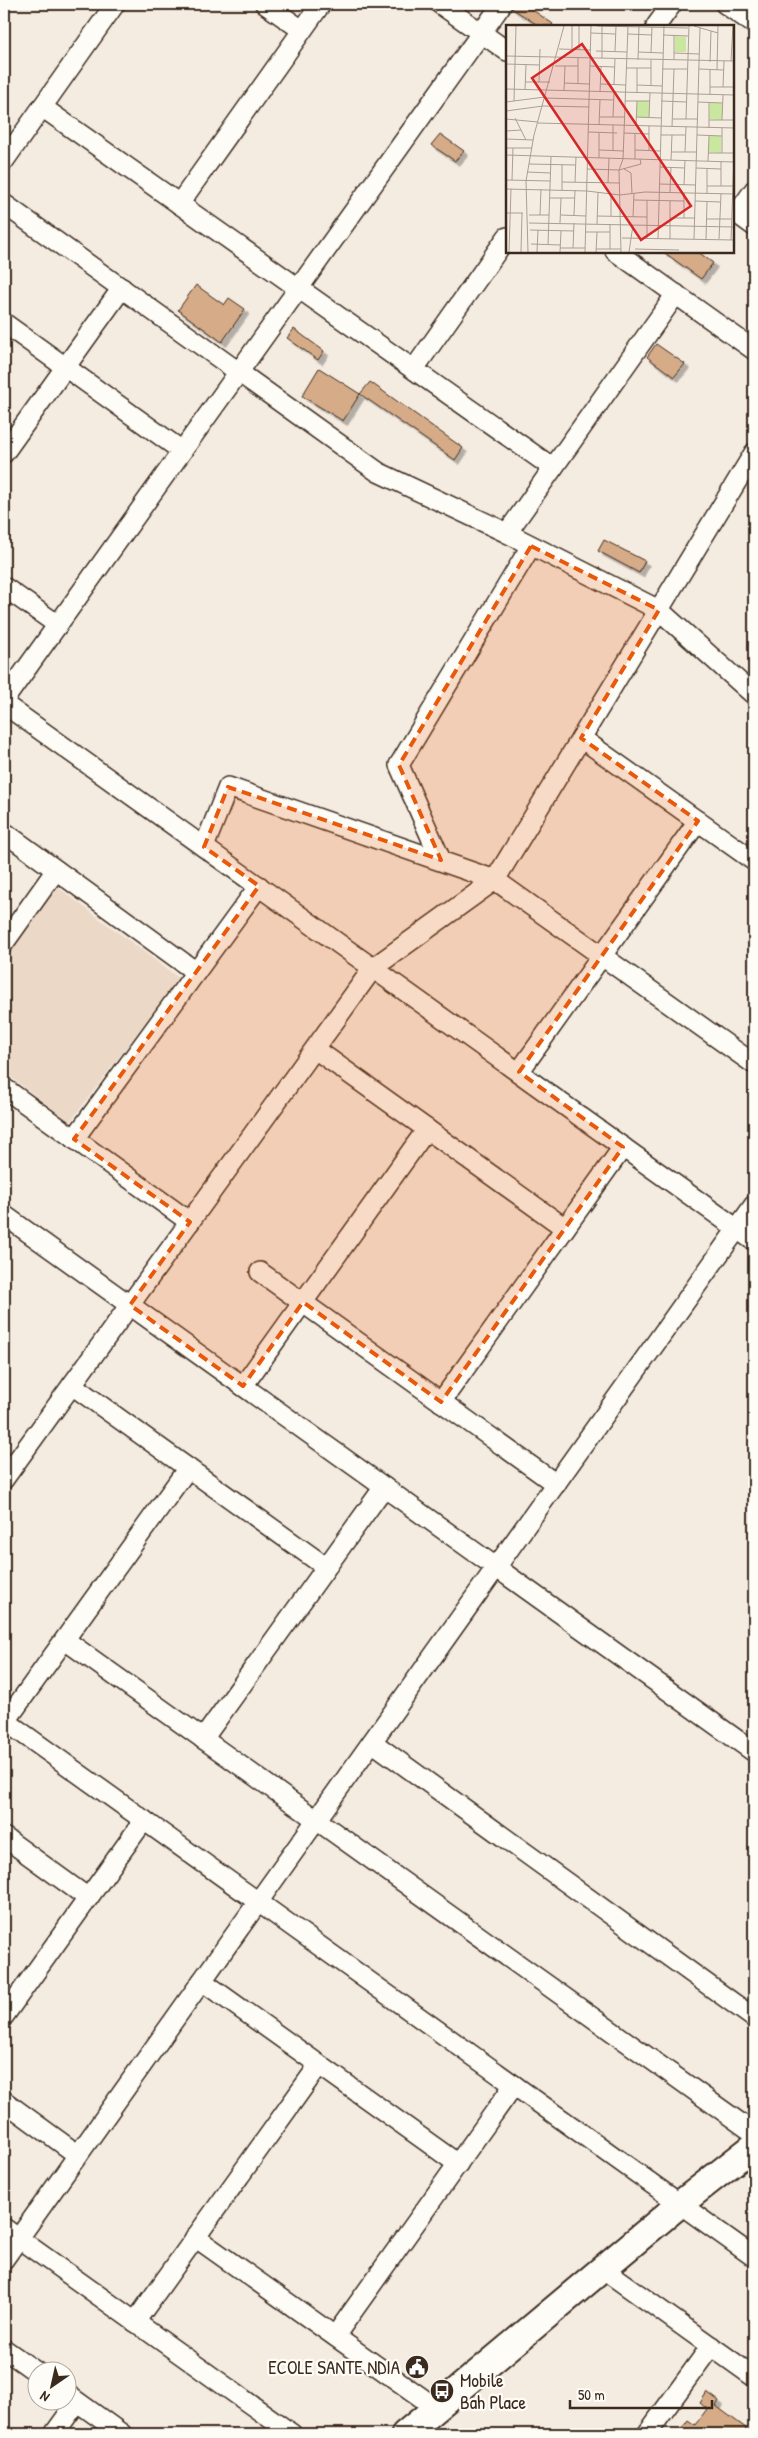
<svg xmlns="http://www.w3.org/2000/svg" width="758" height="2438" font-family="'Patrick Hand',sans-serif">
	<style>
		.built { fill: #ecd8c6 }
		.building { fill: #d6ab87; stroke: #3b2a1e; filter: url(#shadow) }
		.lines { fill: none; stroke-linecap: round; stroke-linejoin: round }
		.street-casing { stroke: #3b2a1e; stroke-width: 22 }
		.secondary-casing { stroke: #3b2a1e; stroke-width: 30 }
		.street { stroke: #fdfcf7; stroke-width: 19 }
		.secondary { stroke: #fdfcf7; stroke-width: 26 }
		.marked { fill: #e8590c; fill-opacity: 0.2; stroke: #e8590c; stroke-width: 4; stroke-dasharray: 10 6; stroke-linejoin: round }
		.labels { text-anchor: middle; stroke-width: 4.5; stroke-linejoin: round; paint-order: stroke }
		.poi-label { font-size: 19px; fill: #3b2a1e; stroke: #fdfcf7; text-anchor: end }
		.inset-road { fill: none; stroke: #ab9e93; stroke-width: 1 }
		.view { fill: #d62828; fill-opacity: 0.15; stroke: #d62828; stroke-width: 2.5 }
		.inset-edge { fill: none; stroke: #3b2a1e; stroke-width: 2.5 }
	</style>
	<defs>
		<filter id="shadow"><feDropShadow dx="4.5" dy="4.5" stdDeviation="0" flood-color="#0004"/></filter>
	</defs>
	<rect width="100%" height="100%" fill="#f5ece1"/>
	<filter id="ink" filterUnits="userSpaceOnUse"><feTurbulence type="fractalNoise" baseFrequency=".02" numOctaves="2"/><feDisplacementMap in="SourceGraphic" scale="10" xChannelSelector="R" yChannelSelector="G"/><feConvolveMatrix kernelMatrix="1 2 1 2 8 2 1 2 1" color-interpolation-filters="sRGB"/></filter>
	<g filter="url(#ink)">
		<path class="built" d="M 55,885 L 179,978 L 70,1122 L 4,1072 L 4,953 Z"/>
		<g class="building">
			<path d="M 513,4 L 524,4 L 553,24 L 551,26 L 539,26 L 510,7 Z"/>
			<path d="M 440,134 L 464,151 L 455,161 L 431,145 Z"/>
			<path d="M 662,251 L 697,251 L 713,263 L 701,279 Z"/>
			<path d="M 196,285 L 224,305 L 229,298 L 245,309 L 222,342 L 178,310 Z"/>
			<path d="M 294,329 L 324,351 L 318,360 L 287,338 Z"/>
			<path d="M 656,344 L 685,364 L 674,377 L 647,357 Z"/>
			<path d="M 319,368 L 360,394 L 343,421 L 302,396 Z"/>
			<path d="M 370,382 L 463,448 L 455,460 L 360,394 Z"/>
			<path d="M 604,540 L 645,561 L 639,573 L 598,551 Z"/>
			<path d="M 707,2392 L 719,2401 L 716,2406 L 754,2434 L 699,2434 L 696,2432 L 688,2434 L 681,2430 L 688,2420 L 695,2425 L 707,2409 L 700,2403 Z"/>
		</g>
		<g class="lines">
			<g class="street-casing">
				<g id="street">
					<path d="M 265,4 L 302,30"/>
					<path d="M 440,4 L 507,51"/>
					<path d="M 725,4 L 754,24"/>
					<path d="M 656,26 L 672,4"/>
					<path d="M 42,107 L 553,468"/>
					<path d="M 4,161 L 115,4"/>
					<path d="M 4,204 L 378,472 L 507,533 L 659,610 L 754,695"/>
					<path d="M 179,204 L 321,4"/>
					<path d="M 732,210 L 754,226"/>
					<path d="M 737,214 L 754,190"/>
					<path d="M 615,251 L 754,350"/>
					<path d="M 4,323 L 182,451"/>
					<path d="M 414,369 L 507,237"/>
					<path d="M 4,453 L 122,288"/>
					<path d="M 507,533 L 676,294"/>
					<path d="M 4,587 L 58,625"/>
					<path d="M 4,700 L 502,4"/>
					<path d="M 4,704 L 754,1241"/>
					<path d="M 581,738 L 754,861"/>
					<path d="M 4,832 L 196,972"/>
					<path d="M 204,847 L 228,787 L 495,880 L 754,1064"/>
					<path d="M 441,860 L 399,765 L 531,546"/>
					<path d="M 4,943 L 56,870"/>
					<path d="M 315,1049 L 565,1228"/>
					<path d="M 519,1072 L 698,821"/>
					<path d="M 4,1088 L 190,1222"/>
					<path d="M 74,1139 L 259,886"/>
					<path d="M 4,1215 L 754,1752"/>
					<path d="M 260,1272 L 556,1484"/>
					<path d="M 72,1385 L 326,1567"/>
					<path d="M 243,1386 L 427,1129"/>
					<path d="M 441,1402 L 623,1147"/>
					<path d="M 4,1479 L 373,968 L 495,880 L 754,453"/>
					<path d="M 65,1640 L 754,2133"/>
					<path d="M 4,1720 L 754,2257"/>
					<path d="M 6,1721 L 188,1468"/>
					<path d="M 203,1739 L 384,1487"/>
					<path d="M 372,1742 L 754,2018"/>
					<path d="M 4,1837 L 88,1898"/>
					<path d="M 202,1981 L 458,2164"/>
					<path d="M 4,2016 L 144,1820"/>
					<path d="M 4,2101 L 78,2155"/>
					<path d="M 4,2228 L 292,2434"/>
					<path d="M 195,2237 L 436,2408"/>
					<path d="M 4,2259 L 754,1205"/>
					<path d="M 603,2269 L 754,2377"/>
					<path d="M 135,2322 L 319,2065"/>
					<path d="M 335,2336 L 514,2085"/>
					<path d="M 4,2349 L 38,2373"/>
					<path d="M 68,2395 L 122,2434"/>
					<path d="M 54,2434 L 77,2402"/>
					<path d="M 647,2434 L 711,2346"/>
				</g>
			</g>
			<g class="secondary-casing">
				<path id="secondary" d="M 405,2434 L 680,2204 L 754,2146"/>
			</g>
			<use href="#street" class="street"/>
			<use href="#secondary" class="secondary"/>
		</g>
	</g>
	<path class="marked" d="M 531,546 L 659,610 L 581,738 L 698,821 L 519,1072 L 623,1147 L 441,1402 L 303,1302 L 243,1386 L 130,1305 L 190,1222 L 74,1139 L 259,886 L 204,847 L 228,787 L 441,860 L 399,765 Z"/>
	<defs>
		<g id="civic-disc" transform="scale(1.25)"><circle r="9.5" fill="#3b2a1e" stroke="#fdfcf7"/><path d="M-.6-6.5H3V-4.5H.6V-3L4-1V1h2V6H-6V1h2V-1L-.6-3ZM-1.2 2.5V6h2.4V2.5Z" fill="#fff"/></g>
		<g id="bus-disc" transform="scale(1.25)"><circle r="9.5" fill="#3b2a1e" stroke="#fdfcf7"/><path d="M-5-6H5V4H4V6H2V4H-2V6H-4V4H-5ZM-3.5-4V0h7V-4ZM-3.5 1.2v1.5H-2V1.2ZM2 1.2v1.5H3.5V1.2Z" fill="#fff"/></g>
	</defs>
	<g fill-rule="evenodd">
		<use href="#civic-disc" x="417" y="2367"/>
		<use href="#bus-disc" x="442" y="2391"/>
	</g>
	<g class="labels">
		<g class="poi-label">
			<text x="400" y="2374">ECOLE SANTE NDIA</text>
			<text x="460" y="2387" text-anchor="start">Mobile<tspan x="460" dy="22">Bah Place</tspan></text>
		</g>
	</g>
	<g transform="translate(506 25)">
		<rect width="228" height="228" fill="#f5ece1"/>
		<path d="M 169,11 L 180,12 L 180,27 L 169,27 ZM 131,76 L 143,76 L 143,93 L 131,92 ZM 204,78 L 216,78 L 216,95 L 203,94 ZM 203,111 L 215,111 L 215,128 L 203,127 Z" fill="#c9e79f"/>
		<path class="inset-road" d="M 91,1 L 182,3M 188,1 L 212,8M 85,8 L 109,9M 122,9 L 146,10M 157,10 L 182,11M 53,24 L 84,25M 66,25 L 66,1M 73,25 L 73,1M 90,26 L 121,27M 109,26 L 110,1M 132,27 L 157,28M 145,27 L 146,2M 168,28 L 193,29M 0,31 L 228,36M 96,33 L 96,1M 132,35 L 133,1M 168,35 L 168,11M 225,36 L 227,1M 204,37 L 205,6M 0,39 L 34,40M 49,41 L 72,41M 84,41 L 109,42M 120,43 L 145,43M 156,44 L 181,44M 193,44 L 218,45M 211,45 L 212,1M 19,57 L 44,57M 33,57 L 34,24M 58,58 L 83,59M 72,58 L 72,33M 95,59 L 120,60M 108,59 L 109,34M 131,60 L 156,61M 145,60 L 145,35M 204,62 L 228,62M 217,62 L 218,36M 0,64 L 228,70M 19,65 L 20,40M 58,66 L 59,41M 94,67 L 95,42M 131,68 L 131,43M 204,70 L 204,45M 39,73 L 108,75M 8,76 L 10,1M 119,76 L 144,76M 155,76 L 180,77M 0,77 L 39,72M 192,77 L 216,78M 0,86 L 37,81 L 83,82M 94,92 L 119,92M 107,92 L 108,67M 130,92 L 155,93M 9,93 L 20,115M 143,93 L 144,68M 0,94 L 32,97M 167,94 L 192,94M 180,94 L 183,1M 203,95 L 228,95M 216,95 L 217,70M 32,98 L 228,103M 93,100 L 94,75M 130,101 L 131,76M 166,102 L 168,44M 203,103 L 203,78M 0,106 L 15,105M 82,107 L 111,108M 118,108 L 143,109M 155,110 L 179,110M 191,110 L 216,111M 0,114 L 27,115M 0,123 L 26,123M 93,125 L 118,126M 107,125 L 107,100M 129,125 L 154,126M 143,126 L 143,101M 165,127 L 191,127M 179,127 L 180,102M 202,128 L 228,128M 216,128 L 216,103M 0,130 L 227,137M 93,133 L 93,108M 129,134 L 129,109M 165,135 L 166,110M 202,136 L 203,111M 23,139 L 70,140M 154,142 L 179,143M 190,143 L 215,144M 81,144 L 113,145 L 135,139 L 134,134M 118,144 L 125,148 L 126,169M 21,147 L 44,148M 0,155 L 44,156M 6,155 L 7,123M 56,157 L 114,158M 69,157 L 70,132M 102,158 L 103,133M 153,159 L 190,160M 178,160 L 179,135M 201,161 L 227,161M 215,161 L 215,136M 0,164 L 81,166 L 114,170 L 139,167 L 228,169M 56,165 L 56,140M 164,167 L 165,142M 201,168 L 201,144M 44,173 L 69,173M 128,175 L 178,176M 189,176 L 214,177M 0,188 L 17,188M 23,190 L 43,190M 34,190 L 35,164M 55,190 L 80,191M 68,190 L 69,165M 91,191 L 141,192M 105,191 L 105,169M 127,192 L 128,168M 164,193 L 189,193M 178,193 L 178,168M 200,194 L 226,194M 23,198 L 228,202M 54,198 L 55,173M 91,199 L 92,167M 24,205 L 68,206M 80,207 L 104,207M 116,213 L 228,215M 141,213 L 141,175M 152,214 L 158,1M 164,214 L 164,176M 188,214 L 194,3M 200,214 L 201,177M 213,214 L 215,169M 225,215 L 228,130M 25,219 L 54,220M 42,220 L 45,132M 54,223 L 79,223M 67,223 L 68,198M 90,224 L 115,224M 104,224 L 104,199M 129,224 L 173,225M 3,227 L 5,164M 15,227 L 16,188M 22,227 L 20,156 L 28,110 L 58,1M 31,227 L 32,205M 54,227 L 55,206M 79,227 L 85,1M 90,227 L 91,207M 115,227 L 113,145 L 117,134 L 122,1M 123,227 L 127,200"/>
		<path class="view" d="M 76,19 L 185,181 L 135,215 L 26,53 Z"/>
		<rect width="228" height="228" class="inset-edge"/>
	</g>
	<rect width="758" height="2438" fill="none" stroke="#fdfcf7" stroke-width="20"/>
	<rect x="10" y="10" width="738" height="2418" fill="none" stroke="#3b2a1e" stroke-width="2" filter="url(#ink)"/>
	<g transform="translate(52 2386) rotate(214)"><circle r="24" fill="#fdfcf7" stroke="#afa8a0"/>
	<path d="M0-4L9 19L0 12L-9 19Z" fill="#3b2a1e"/>
	<text y="-8" font-size="14" font-weight="bold" text-anchor="middle" fill="#3b2a1e">N</text>
	</g>
	<path d="M570 2400v8h142v-8" fill="none" stroke="#3b2a1e" stroke-width="2.5"/>
	<text x="578" y="2400" font-size="15" fill="#3b2a1e" stroke="#fdfcf7" stroke-width="4" paint-order="stroke">50 m</text>
</svg>
